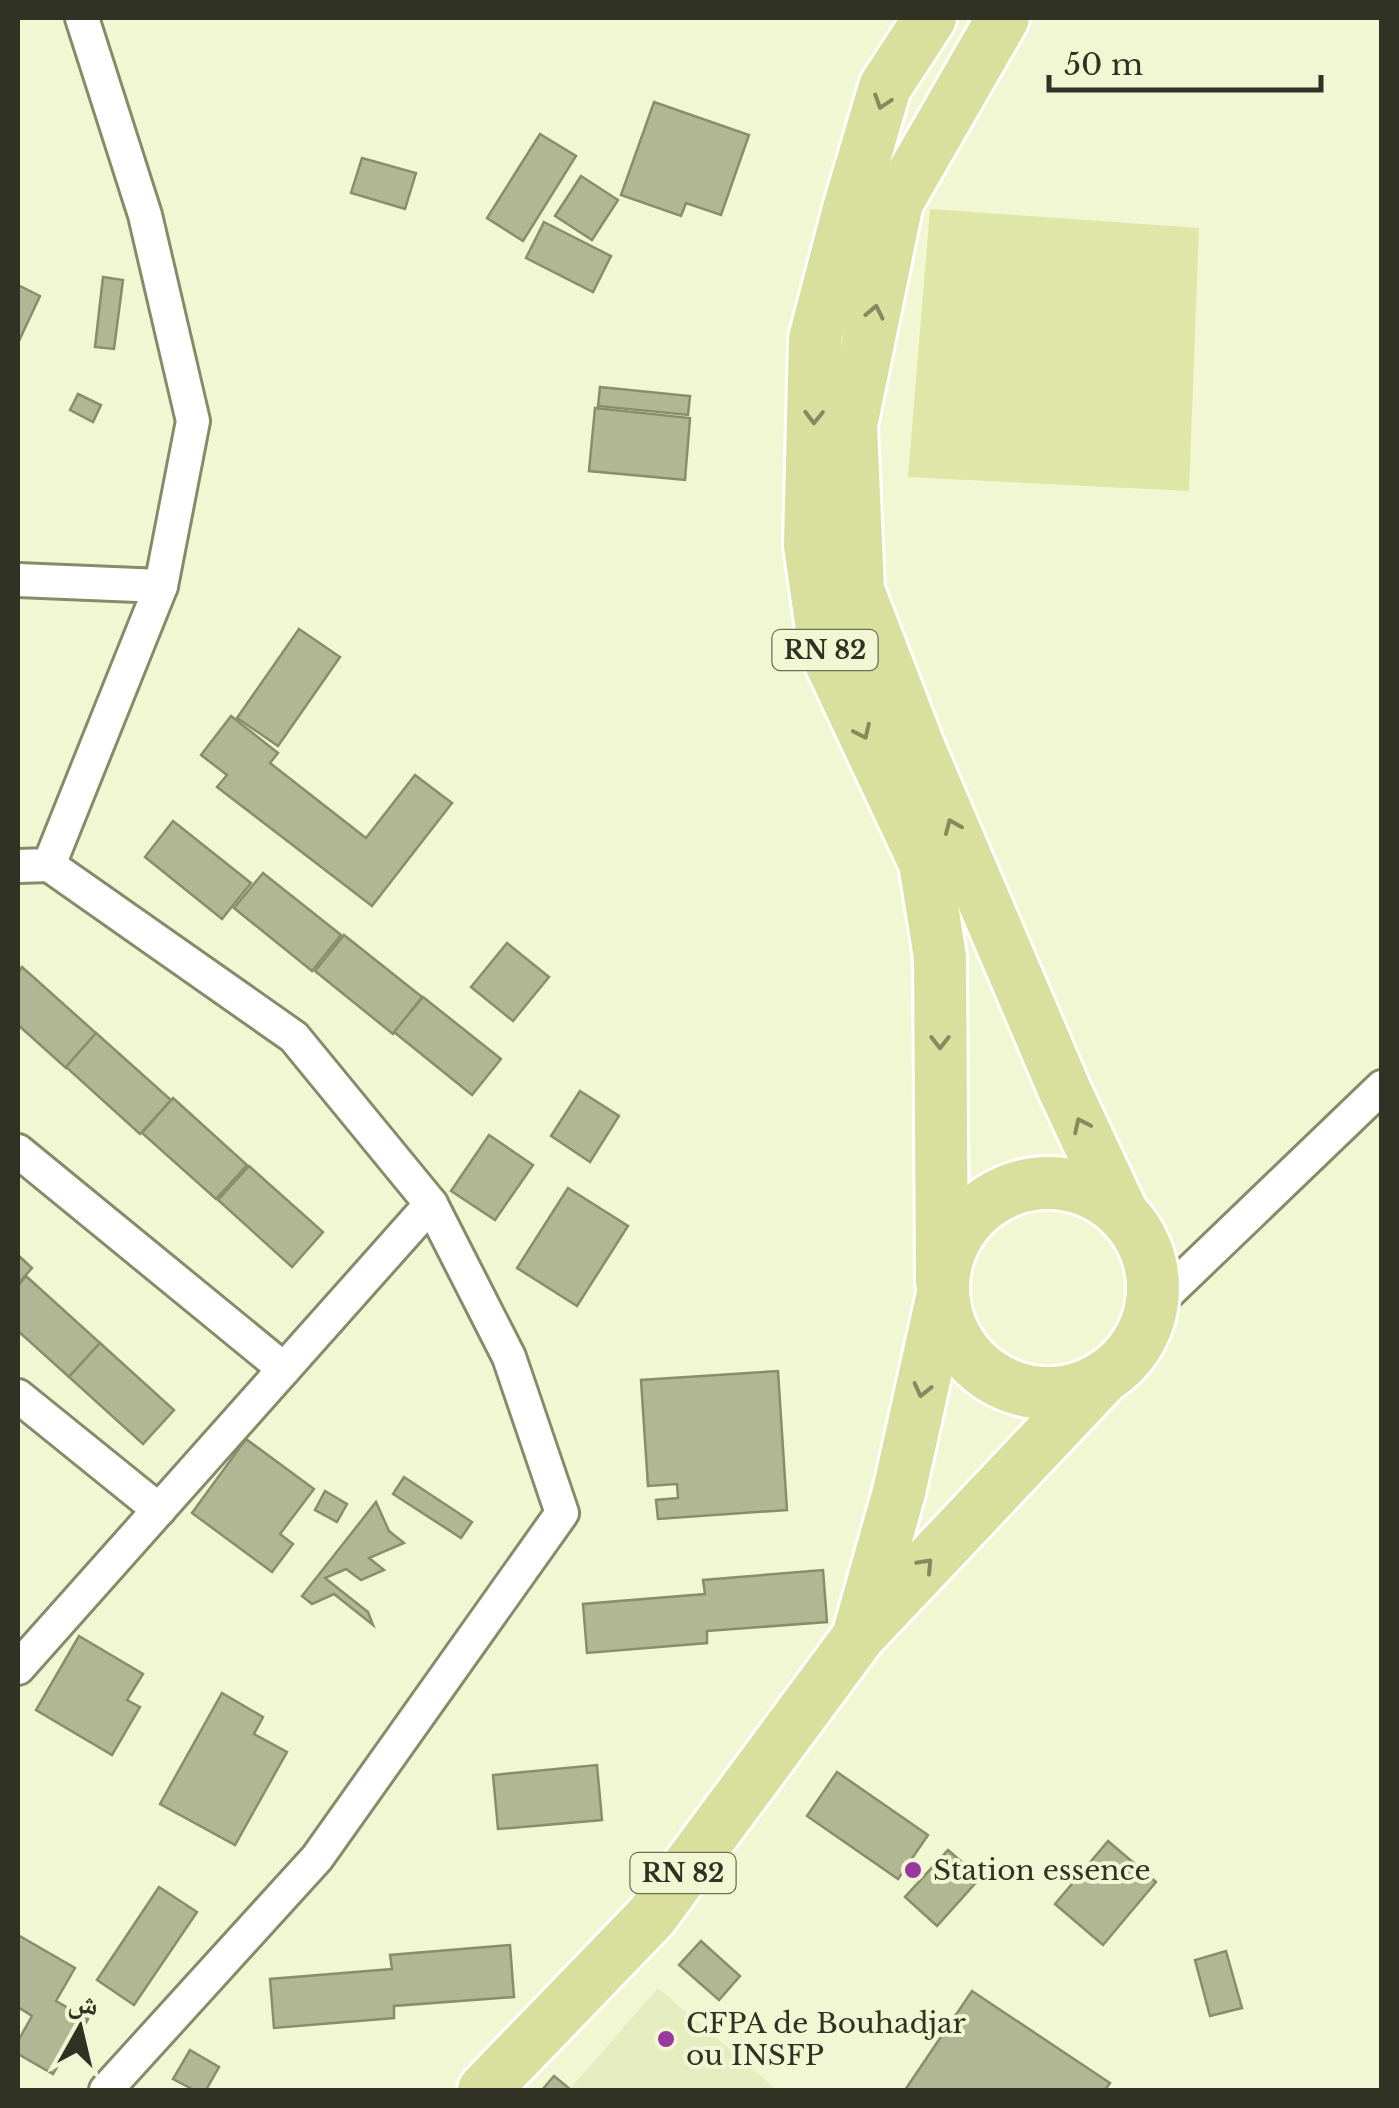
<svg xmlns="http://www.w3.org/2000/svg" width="1399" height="2108" font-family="'Libre Baskerville','Noto Naskh Arabic',serif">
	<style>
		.built { fill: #e5ecc0 }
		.green { fill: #dee7a7 }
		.building { fill: #b1b794; stroke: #888d6b; stroke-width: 2.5 }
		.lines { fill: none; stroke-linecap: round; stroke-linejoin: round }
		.street-casing { stroke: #868b69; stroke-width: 38 }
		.primary-casing { stroke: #fff; stroke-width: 58 }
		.street { stroke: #fff; stroke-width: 32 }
		.primary { stroke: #d9e09d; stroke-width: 52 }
		.oneway { stroke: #848960 }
		.poi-dot { fill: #99389f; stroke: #f1f7d2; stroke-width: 4 }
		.labels { text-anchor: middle; stroke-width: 8; stroke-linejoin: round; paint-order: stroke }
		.shield { fill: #f1f7d2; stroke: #6a6d58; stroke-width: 2.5 }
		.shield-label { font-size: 25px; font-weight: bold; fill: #303224 }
		.poi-label { font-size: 28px; fill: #303224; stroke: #f1f7d2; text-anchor: start }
	</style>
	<rect width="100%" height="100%" fill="#f1f7d2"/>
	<path class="built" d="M 658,1988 L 777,2090 L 569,2090 Z"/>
	<path class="green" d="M 930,209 L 1199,228 L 1189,491 L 908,477 Z"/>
	<g class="building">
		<path d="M 654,102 L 749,135 L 721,215 L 686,203 L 681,216 L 621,195 Z"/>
		<path d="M 540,134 L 576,156 L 523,241 L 487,218 Z"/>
		<path d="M 362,158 L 416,173 L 405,209 L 351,193 Z"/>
		<path d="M 581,176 L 618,200 L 592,240 L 555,216 Z"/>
		<path d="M 544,222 L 611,256 L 593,292 L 526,258 Z"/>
		<path d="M 103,277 L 123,280 L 114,349 L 95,347 Z"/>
		<path d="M 18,285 L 40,296 L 18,343 Z"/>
		<path d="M 600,387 L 690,396 L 688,415 L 598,406 Z"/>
		<path d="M 78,394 L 101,405 L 93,422 L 70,410 Z"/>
		<path d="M 595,408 L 690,418 L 685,480 L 589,471 Z"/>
		<path d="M 299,629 L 340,657 L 278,746 L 237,718 Z"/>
		<path d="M 231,716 L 278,753 L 270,763 L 366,838 L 415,775 L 452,803 L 372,906 L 217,787 L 227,775 L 201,755 Z"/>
		<path d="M 173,821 L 251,883 L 222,919 L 145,857 Z"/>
		<path d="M 263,873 L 341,935 L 312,971 L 234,908 Z"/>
		<path d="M 344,935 L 422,997 L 393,1034 L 315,971 Z"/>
		<path d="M 507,943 L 549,977 L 513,1021 L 471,987 Z"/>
		<path d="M 22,967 L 97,1034 L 66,1068 L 18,1025 L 18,973 Z"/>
		<path d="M 423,997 L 501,1059 L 472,1095 L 394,1032 Z"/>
		<path d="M 96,1033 L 171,1100 L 140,1134 L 66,1067 Z"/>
		<path d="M 580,1091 L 619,1116 L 590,1162 L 551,1136 Z"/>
		<path d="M 173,1098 L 247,1165 L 216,1199 L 142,1133 Z"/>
		<path d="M 489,1135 L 533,1165 L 495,1220 L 451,1191 Z"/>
		<path d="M 249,1166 L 323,1232 L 292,1267 L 218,1200 Z"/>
		<path d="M 568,1188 L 628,1226 L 577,1306 L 517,1268 Z"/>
		<path d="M 18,1255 L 32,1268 L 18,1284 Z"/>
		<path d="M 26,1276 L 100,1343 L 69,1377 L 18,1331 L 18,1286 Z"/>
		<path d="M 100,1343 L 174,1410 L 143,1444 L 69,1377 Z"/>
		<path d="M 778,1371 L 787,1510 L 658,1519 L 656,1500 L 678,1498 L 677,1484 L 648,1486 L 641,1380 Z"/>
		<path d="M 246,1439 L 314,1489 L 280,1534 L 293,1544 L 272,1572 L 192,1513 Z"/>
		<path d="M 404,1477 L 472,1522 L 461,1538 L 393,1494 Z"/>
		<path d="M 325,1491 L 347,1504 L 337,1522 L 315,1510 Z"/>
		<path d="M 376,1502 L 389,1531 L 404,1543 L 369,1558 L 384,1570 L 361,1580 L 346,1569 L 325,1578 L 368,1612 L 373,1625 L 334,1594 L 312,1604 L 302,1596 Z"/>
		<path d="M 823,1570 L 827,1622 L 707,1631 L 707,1643 L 587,1653 L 583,1604 L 705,1594 L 703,1580 Z"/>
		<path d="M 79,1636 L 143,1674 L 127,1700 L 140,1707 L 112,1755 L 36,1710 Z"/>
		<path d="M 222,1693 L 263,1717 L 254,1734 L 287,1752 L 235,1845 L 160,1804 Z"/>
		<path d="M 597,1765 L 602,1820 L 498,1829 L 493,1775 Z"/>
		<path d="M 837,1772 L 928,1835 L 898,1879 L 807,1816 Z"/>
		<path d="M 1108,1841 L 1156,1882 L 1103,1945 L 1055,1904 Z"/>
		<path d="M 948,1850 L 980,1878 L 937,1926 L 905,1897 Z"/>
		<path d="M 159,1887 L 197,1912 L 134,2005 L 97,1980 Z"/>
		<path d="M 18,1935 L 75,1968 L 56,2001 L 88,2019 L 79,2035 L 76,2034 L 53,2074 L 18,2054 L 18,2041 L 32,2016 L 18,2007 Z"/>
		<path d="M 701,1941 L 740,1976 L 719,2000 L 679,1965 Z"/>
		<path d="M 510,1945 L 514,1997 L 394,2006 L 394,2018 L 274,2028 L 270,1979 L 392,1969 L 390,1955 Z"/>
		<path d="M 1226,1951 L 1242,2008 L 1210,2016 L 1195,1960 Z"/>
		<path d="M 972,1991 L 1110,2083 L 1105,2090 L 905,2090 Z"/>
		<path d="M 190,2050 L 219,2067 L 206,2090 L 194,2090 L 173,2079 Z"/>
		<path d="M 554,2076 L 571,2090 L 542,2090 Z"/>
	</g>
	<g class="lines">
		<g class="street-casing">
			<g id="street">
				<path d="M 18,580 L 161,586"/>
				<path d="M 49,865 L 294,1037 L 431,1204 L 509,1357 L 562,1513 L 317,1858 L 106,2090"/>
				<path d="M 18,866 L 49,865 L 161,586 L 193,421 L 145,215 L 82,18"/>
				<path d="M 18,1151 L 284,1369"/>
				<path d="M 1152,1308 L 1382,1087"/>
				<path d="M 18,1396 L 159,1510"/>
				<path d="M 18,1668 L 431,1204"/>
			</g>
		</g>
		<g class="primary-casing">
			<g id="primary">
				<path d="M 930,18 L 885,87 L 849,209 L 815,339 L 810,545 L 825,650 L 925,863 L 940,957 L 942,1282"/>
				<path d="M 1003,18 L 897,202 L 851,425 L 858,590 L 920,751 L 1065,1091 L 1122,1213"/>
				<circle cx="1048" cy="1288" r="105"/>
				<path d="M 860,1630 L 899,1492 L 943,1294"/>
				<path d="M 484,2090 L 651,1917 L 859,1636 L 1103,1378"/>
			</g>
		</g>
		<use href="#street" class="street"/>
		<use href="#primary" class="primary"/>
	</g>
	<defs><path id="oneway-chevron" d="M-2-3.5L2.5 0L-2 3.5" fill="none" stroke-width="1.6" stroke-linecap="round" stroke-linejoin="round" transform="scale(2.5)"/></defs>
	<g class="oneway">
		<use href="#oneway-chevron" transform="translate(882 102) rotate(108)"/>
		<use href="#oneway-chevron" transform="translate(875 312) rotate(-78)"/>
		<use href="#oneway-chevron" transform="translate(814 417) rotate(91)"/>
		<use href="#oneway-chevron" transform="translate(863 732) rotate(65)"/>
		<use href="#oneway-chevron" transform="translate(952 826) rotate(-113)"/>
		<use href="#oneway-chevron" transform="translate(940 1042) rotate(90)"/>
		<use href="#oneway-chevron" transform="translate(1081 1125) rotate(-115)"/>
		<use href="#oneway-chevron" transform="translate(922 1390) rotate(103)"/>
		<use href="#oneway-chevron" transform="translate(926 1565) rotate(-47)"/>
	</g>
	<g class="poi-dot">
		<circle cx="913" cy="1870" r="10"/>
		<circle cx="666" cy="2039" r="10"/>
	</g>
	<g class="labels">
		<g class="shield">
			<rect x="772.5" y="630" width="105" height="40" rx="8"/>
			<rect x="630.5" y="1853" width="105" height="40" rx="8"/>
		</g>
		<g class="shield-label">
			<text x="825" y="659">RN 82</text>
			<text x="683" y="1882">RN 82</text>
		</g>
		<g class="poi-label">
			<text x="933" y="1880">Station essence</text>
			<text x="686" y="2033">CFPA de Bouhadjar<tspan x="686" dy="32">ou INSFP</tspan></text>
		</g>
	</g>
	<rect width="1399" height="2108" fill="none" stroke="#303224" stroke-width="40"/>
	<g transform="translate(80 2028) rotate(8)" stroke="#f1f7d2" stroke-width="8" paint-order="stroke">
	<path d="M0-8L18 38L0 25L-18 38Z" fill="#303224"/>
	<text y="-15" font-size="28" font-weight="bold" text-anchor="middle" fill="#303224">ش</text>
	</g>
	<path d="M1049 75v15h272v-15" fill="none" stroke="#303224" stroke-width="5"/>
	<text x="1064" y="75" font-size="30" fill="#303224" stroke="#f1f7d2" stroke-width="8" paint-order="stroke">50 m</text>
</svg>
